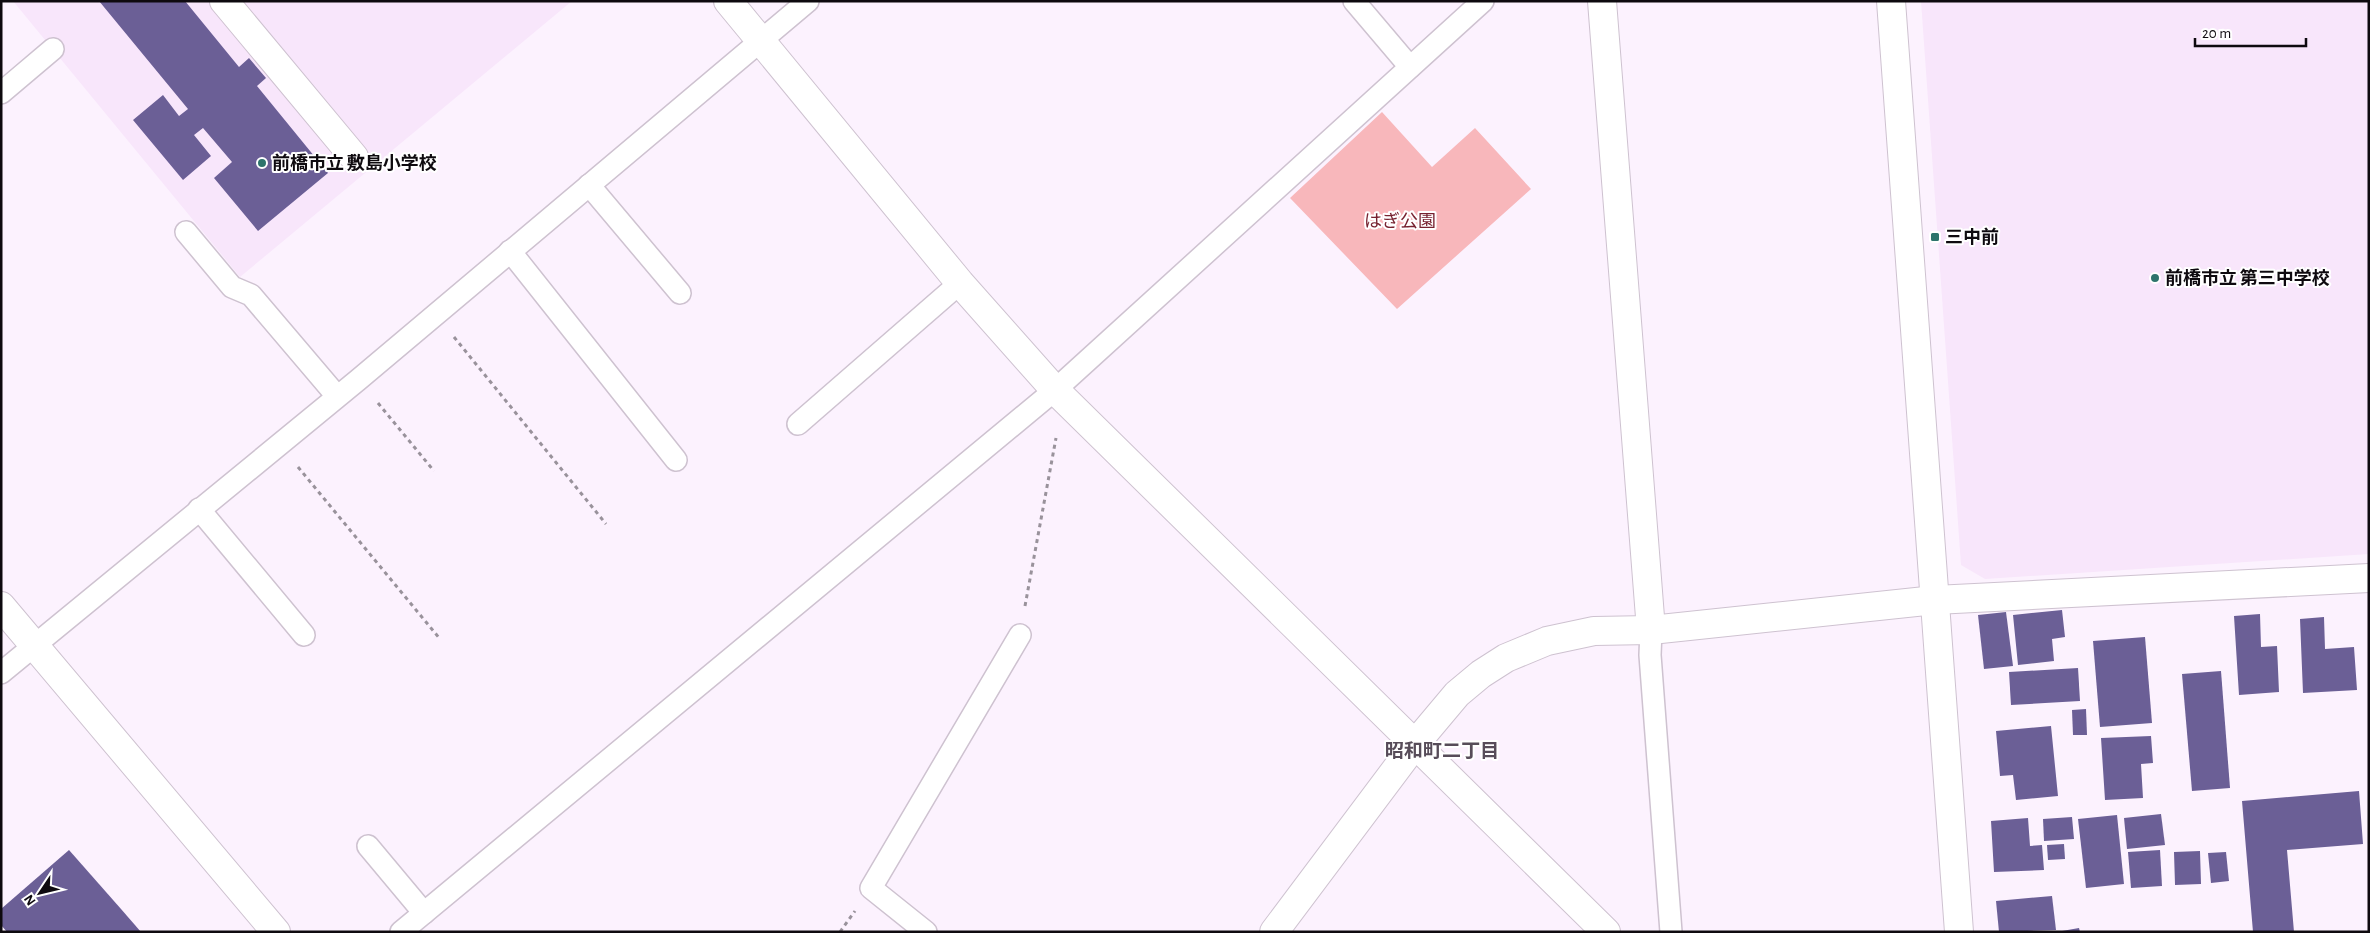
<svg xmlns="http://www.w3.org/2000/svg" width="2370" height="933" font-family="'Alegreya Sans','Noto Sans JP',sans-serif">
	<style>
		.built { fill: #f8e6fb }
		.green { fill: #f8b7bb }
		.building { fill: #6b5f96 }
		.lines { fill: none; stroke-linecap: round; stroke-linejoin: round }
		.lane-casing { stroke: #cec2d0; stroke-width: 24 }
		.street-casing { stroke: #cec2d0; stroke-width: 30 }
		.secondary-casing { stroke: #cec2d0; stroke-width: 30 }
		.path { stroke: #99929b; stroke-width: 3; stroke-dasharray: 4 4; stroke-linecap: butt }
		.lane { stroke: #fff; stroke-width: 21 }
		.street { stroke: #fff; stroke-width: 28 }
		.secondary { stroke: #fff; stroke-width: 28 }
		.poi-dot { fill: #2d746c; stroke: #fff; stroke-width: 2 }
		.labels { text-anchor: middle; stroke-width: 4; stroke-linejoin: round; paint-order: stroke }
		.poi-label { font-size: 18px; font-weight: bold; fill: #0e0a0f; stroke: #fff; text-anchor: start }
		.park-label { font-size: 18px; fill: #772230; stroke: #fff }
		.neighbourhood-label { font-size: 19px; font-weight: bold; fill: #574c59; stroke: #fff }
	</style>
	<rect width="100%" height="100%" fill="#fcf2fe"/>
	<g class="built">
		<path d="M 13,1 L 572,1 L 240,277 Z"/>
		<path d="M 1921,1 L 2369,1 L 2369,554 L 1985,579 L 1961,565 Z"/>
	</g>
	<path class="green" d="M 1382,112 L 1432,167 L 1475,128 L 1531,189 L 1397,309 L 1290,198 Z"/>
	<g class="building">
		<path d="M 99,1 L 185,1 L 239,67 L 249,58 L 266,78 L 257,86 L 328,173 L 258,231 L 214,178 L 232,162 L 203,128 L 194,135 L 211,156 L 183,180 L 133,120 L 163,95 L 179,116 L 188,109 Z"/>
		<path d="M 2062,610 L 2065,637 L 2052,639 L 2054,661 L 2018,665 L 2013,615 Z"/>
		<path d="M 2006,612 L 2013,666 L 1984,669 L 1978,615 Z"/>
		<path d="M 2260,614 L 2261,647 L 2277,646 L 2279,692 L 2239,695 L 2234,616 Z"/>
		<path d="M 2324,617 L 2325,649 L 2354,647 L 2357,690 L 2303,693 L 2300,619 Z"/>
		<path d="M 2145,637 L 2152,723 L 2100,727 L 2093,641 Z"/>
		<path d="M 2078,668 L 2080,701 L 2011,705 L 2009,672 Z"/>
		<path d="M 2221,671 L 2230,788 L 2192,791 L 2182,674 Z"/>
		<path d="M 2086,709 L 2087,735 L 2073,735 L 2072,710 Z"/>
		<path d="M 2051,726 L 2058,796 L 2016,800 L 2013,775 L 2000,776 L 1996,731 Z"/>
		<path d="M 2151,736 L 2153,763 L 2141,764 L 2143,798 L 2105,800 L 2101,738 Z"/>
		<path d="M 2359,791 L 2363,844 L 2287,850 L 2294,932 L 2253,932 L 2242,801 Z"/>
		<path d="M 2161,814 L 2165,845 L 2127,849 L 2124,818 Z"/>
		<path d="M 2117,815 L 2124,884 L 2086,888 L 2078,819 Z"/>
		<path d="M 2072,817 L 2074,839 L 2044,841 L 2043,819 Z"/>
		<path d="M 2028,818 L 2030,846 L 2042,845 L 2044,870 L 1994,872 L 1991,821 Z"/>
		<path d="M 2064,844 L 2065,859 L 2048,860 L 2047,845 Z"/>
		<path d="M 69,850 L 121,909 L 141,932 L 7,932 L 1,925 L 1,909 Z"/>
		<path d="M 2160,850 L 2162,886 L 2131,888 L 2128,852 Z"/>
		<path d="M 2200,851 L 2201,884 L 2175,885 L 2174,852 Z"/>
		<path d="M 2226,852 L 2229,881 L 2211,883 L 2208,853 Z"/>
		<path d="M 2052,896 L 2056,930 L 1999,932 L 1996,901 Z"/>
		<path d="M 2079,928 L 2080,932 L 2062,932 L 2062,931 Z"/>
	</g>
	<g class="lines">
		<g class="lane-casing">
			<g id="lane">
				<path d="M 1354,1 L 1410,67"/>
				<path d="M 1,93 L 53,49"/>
				<path d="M 589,185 L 680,293"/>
				<path d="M 186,232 L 232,287 L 251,295 L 336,395"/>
				<path d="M 510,251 L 676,460"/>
				<path d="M 798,424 L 960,283"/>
				<path d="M 199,509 L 304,635"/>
				<path d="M 1651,630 L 1650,655 L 1671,932"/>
				<path d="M 1,673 L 358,380 L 808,1"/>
				<path d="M 368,846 L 424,913"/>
				<path d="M 401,932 L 1055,390 L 1483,1"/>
				<path d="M 926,932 L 871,888 L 1020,635"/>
			</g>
		</g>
		<g class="street-casing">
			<g id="street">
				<path d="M 224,1 L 354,157"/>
				<path d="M 728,1 L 960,283 L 1055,390 L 1606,932"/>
				<path d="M 1602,1 L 1651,630"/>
				<path d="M 1,606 L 276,932"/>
				<path d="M 1274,932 L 1415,744 L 1457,694 L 1481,674 L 1506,658 L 1547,641 L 1594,631 L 1651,630 L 1935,600 L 2369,578"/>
			</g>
		</g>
		<g class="secondary-casing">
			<path id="secondary" d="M 1891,1 L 1959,932"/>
		</g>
		<g class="path">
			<path d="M 454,337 L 606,524"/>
			<path d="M 378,403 L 434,471"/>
			<path d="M 298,467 L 440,639"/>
			<path d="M 1025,606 L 1056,438"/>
			<path d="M 840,932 L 855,911"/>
		</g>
		<use href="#lane" class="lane"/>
		<use href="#street" class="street"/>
		<use href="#secondary" class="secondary"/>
	</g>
	<g class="poi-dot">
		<circle cx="262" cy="163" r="5"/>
		<rect x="1930" y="232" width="10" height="10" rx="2.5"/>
		<circle cx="2155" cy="278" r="5"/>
	</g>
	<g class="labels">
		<g class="poi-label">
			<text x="272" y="169">前橋市立 敷島小学校</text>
			<text x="1945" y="243">三中前</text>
			<text x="2165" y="284">前橋市立 第三中学校</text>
		</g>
		<g class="park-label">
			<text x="1400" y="227">はぎ公園</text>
		</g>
		<g class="neighbourhood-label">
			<text x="1442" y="757">昭和町二丁目</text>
		</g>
	</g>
	<rect width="2370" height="933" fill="none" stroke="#0e0a0f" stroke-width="5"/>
	<g transform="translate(40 893) rotate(235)" stroke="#ffffff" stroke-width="4" paint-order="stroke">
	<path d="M0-4L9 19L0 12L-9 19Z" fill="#0e0a0f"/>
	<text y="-8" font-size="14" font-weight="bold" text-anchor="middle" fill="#0e0a0f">N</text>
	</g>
	<path d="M2195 38v8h111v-8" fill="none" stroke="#0e0a0f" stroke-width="2.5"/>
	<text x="2202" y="38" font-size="15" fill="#0e0a0f" stroke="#ffffff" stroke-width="4" paint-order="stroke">20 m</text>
</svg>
